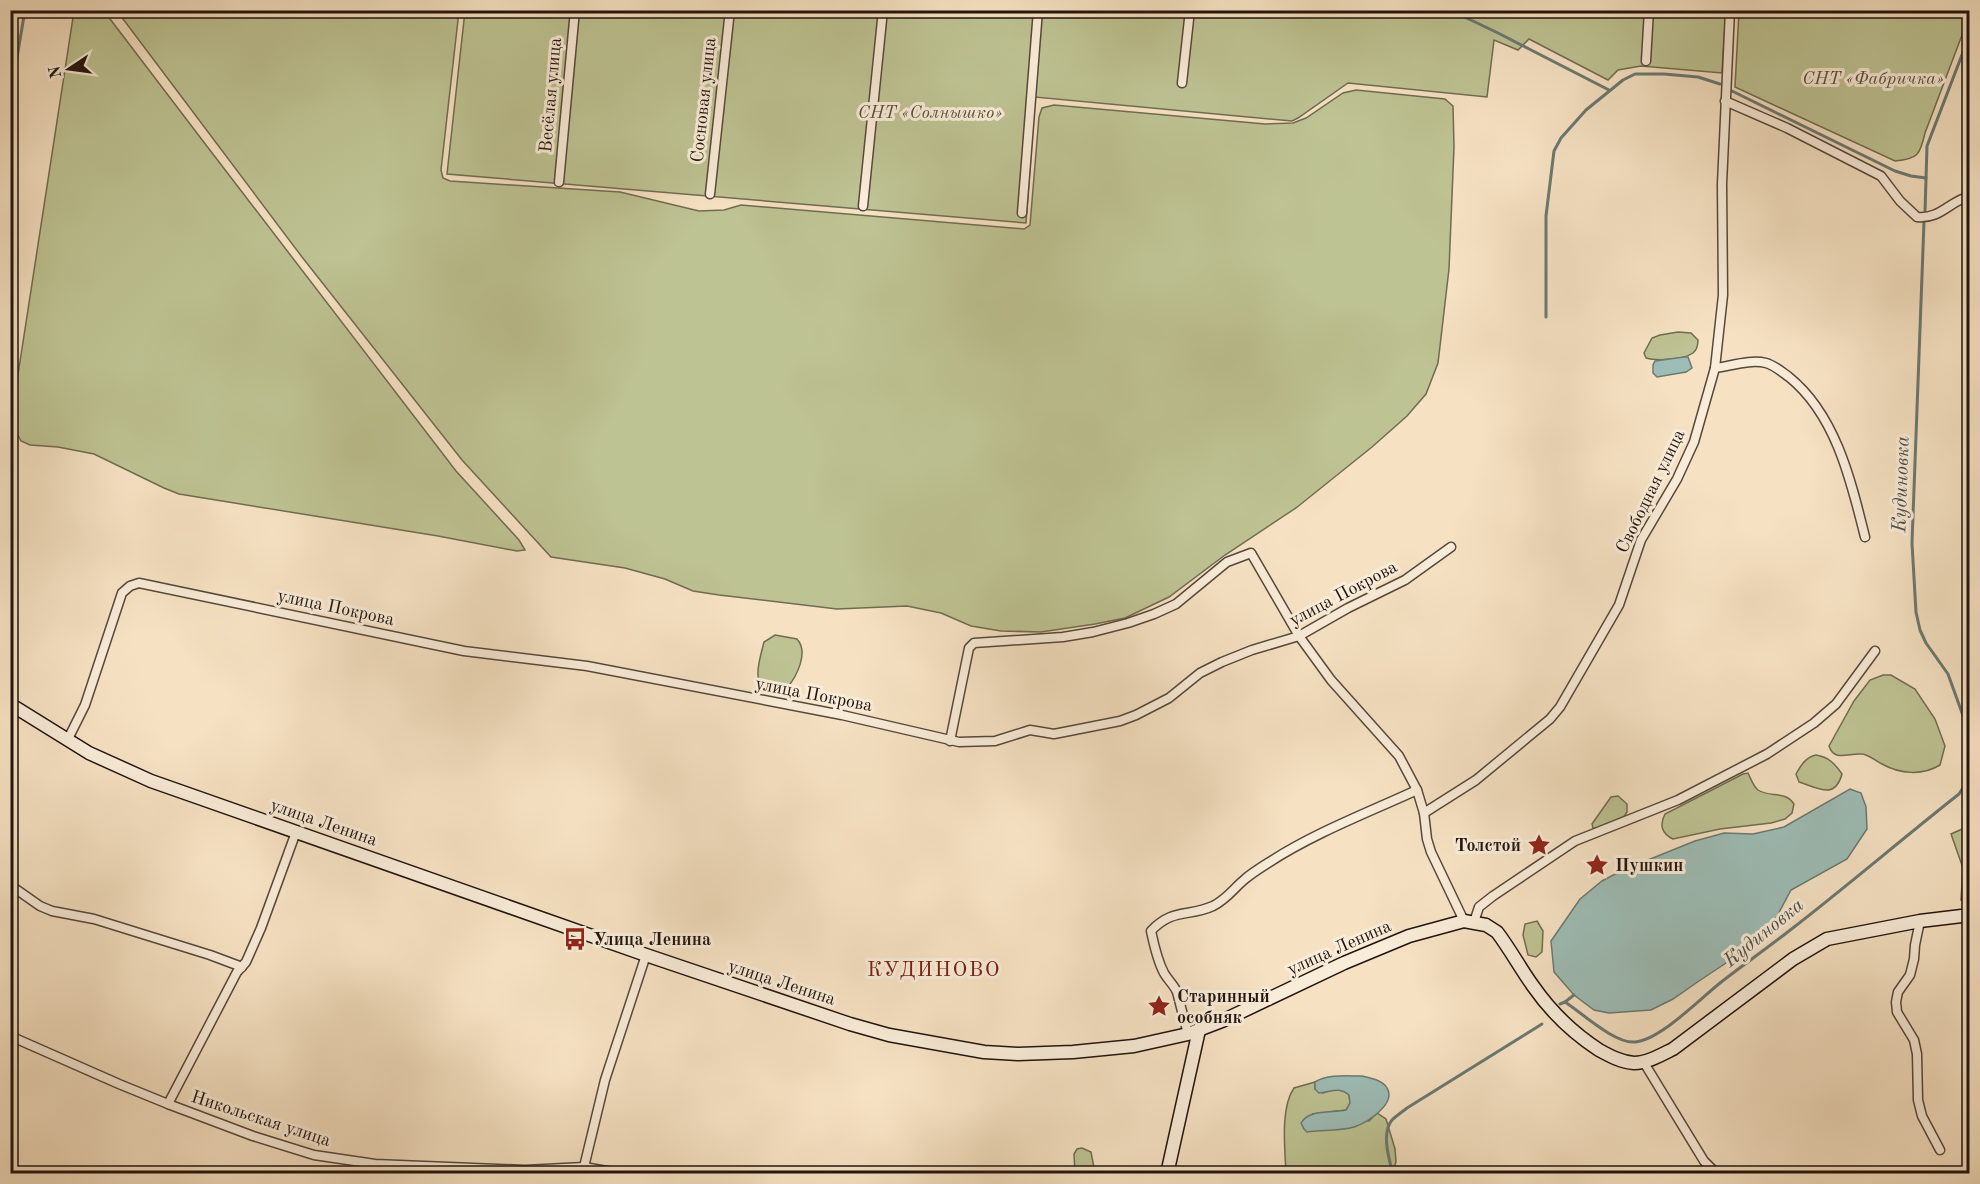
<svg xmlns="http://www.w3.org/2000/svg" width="1980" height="1184" font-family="'Old Standard TT',serif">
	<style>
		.green { fill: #bec393; stroke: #706c50; stroke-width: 1.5 }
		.water { fill: #9dbdb6; stroke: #6b7973; stroke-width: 1.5 }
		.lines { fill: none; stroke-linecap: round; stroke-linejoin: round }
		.stream { stroke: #6b7973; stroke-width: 3 }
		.street-casing { stroke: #56483b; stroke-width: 11 }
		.secondary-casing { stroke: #21140e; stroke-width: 15 }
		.street { stroke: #f9ecd8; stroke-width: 8 }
		.secondary { stroke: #f9ecd8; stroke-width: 12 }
		.labels { text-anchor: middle; stroke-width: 6; stroke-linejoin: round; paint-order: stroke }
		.park-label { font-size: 18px; font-style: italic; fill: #58513d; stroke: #f9ecd8 }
		.street-label { font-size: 18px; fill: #21140e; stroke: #f9ecd8 }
		.poi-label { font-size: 18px; font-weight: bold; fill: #21140e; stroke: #f9ecd8; text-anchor: start }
		.water-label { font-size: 20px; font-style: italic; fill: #4c4f49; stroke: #f9ecd8 }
		.quarter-label { font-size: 21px; letter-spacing: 1.5px; fill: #7a1f14; stroke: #f9ecd8 }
	</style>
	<rect width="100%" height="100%" fill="#f6e2c3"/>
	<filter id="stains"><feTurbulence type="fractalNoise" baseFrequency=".00333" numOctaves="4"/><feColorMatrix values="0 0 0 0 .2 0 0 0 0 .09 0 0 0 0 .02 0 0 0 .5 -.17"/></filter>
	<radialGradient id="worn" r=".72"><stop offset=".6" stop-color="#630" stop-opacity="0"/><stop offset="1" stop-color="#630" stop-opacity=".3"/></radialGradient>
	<g class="green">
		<path d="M 74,11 L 104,11 L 206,145 L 456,471 L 519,540 L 525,550 L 517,551 L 438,536 L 179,494 L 164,488 L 94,454 L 58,447 L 30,445 L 21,441 L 14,428 L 13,407 Z"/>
		<path d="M 117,11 L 459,11 L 441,170 L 443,178 L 450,181 L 620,192 L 699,211 L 724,210 L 741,205 L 1024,229 L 1030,225 L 1039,117 L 1042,108 L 1054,105 L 1265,124 L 1293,123 L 1306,118 L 1343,93 L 1356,90 L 1445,99 L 1453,106 L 1454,147 L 1449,269 L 1438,363 L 1426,394 L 1407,416 L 1372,447 L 1296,508 L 1225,555 L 1169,597 L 1125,618 L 1095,624 L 1041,632 L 1001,631 L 971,626 L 941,613 L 907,606 L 837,609 L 719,595 L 693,591 L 665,579 L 625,568 L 551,557 L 462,460 L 302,257 Z"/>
		<path d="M 465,11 L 1726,11 L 1722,73 L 1641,66 L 1618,70 L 1608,80 L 1529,39 L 1518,50 L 1494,40 L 1487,97 L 1348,83 L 1298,118 L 1292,121 L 1035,97 L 1026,223 L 447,174 Z"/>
		<path d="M 1739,11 L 1969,10 L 1970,14 L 1925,133 C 1920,155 1918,159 1895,161 L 1735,87 Z"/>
		<path d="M 1678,332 L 1691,333 L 1698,340 C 1698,345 1697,350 1693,353 C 1683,360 1656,361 1646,358 L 1644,353 L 1652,338 L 1660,335 Z"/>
		<path d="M 775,635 L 797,639 C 809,652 797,676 787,688 C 747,698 758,666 764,642 Z"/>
		<path d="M 1883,675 L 1891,675 L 1915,689 L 1935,719 L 1945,746 L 1940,765 C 1922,776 1900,774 1882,764 C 1875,761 1869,754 1861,754 C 1849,753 1834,762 1829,746 L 1854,701 L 1870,680 Z"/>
		<path d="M 1816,755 C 1829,757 1835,764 1842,774 C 1835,800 1818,788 1799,782 L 1796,774 C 1801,765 1806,757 1816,755 Z"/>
		<path d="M 1748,773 C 1751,779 1753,786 1758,790 C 1770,798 1785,790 1794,804 L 1792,813 L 1785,819 L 1771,823 L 1720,829 L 1673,839 C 1662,834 1659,825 1665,814 L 1743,774 Z"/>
		<path d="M 1618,796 L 1627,804 L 1627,812 L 1623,818 L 1596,829 L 1593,828 L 1592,824 L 1611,797 Z"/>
		<path d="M 1969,826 L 1969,901 L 1961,900 L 1963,868 L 1951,834 Z"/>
		<path d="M 1537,921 L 1543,931 L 1542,952 L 1536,957 L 1528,955 L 1523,935 L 1525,924 Z"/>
		<path d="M 1315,1082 L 1315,1089 L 1323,1093 C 1333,1089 1341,1088 1349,1095 L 1350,1103 L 1346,1110 L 1312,1114 L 1369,1121 L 1377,1113 L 1386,1119 L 1395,1149 L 1396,1162 L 1392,1173 L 1286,1174 C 1285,1149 1280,1108 1294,1088 Z"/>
		<path d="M 1082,1148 L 1091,1152 L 1095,1173 L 1075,1173 L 1074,1154 L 1077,1149 Z"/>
	</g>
	<g class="water">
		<path d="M 1684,357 L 1688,357 L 1692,368 L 1686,372 L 1657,377 L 1653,373 L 1653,365 L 1655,361 Z"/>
		<path d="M 1850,789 L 1861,793 L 1866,807 L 1867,829 L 1847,859 L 1791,890 L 1774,922 L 1726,963 L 1699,981 L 1673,999 L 1651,1010 L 1609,1013 L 1594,1010 L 1574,995 L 1554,972 L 1551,941 L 1580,899 L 1602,881 L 1623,870 L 1695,841 L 1724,833 L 1753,834 L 1784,827 Z"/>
		<path d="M 1362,1076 C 1370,1078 1383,1080 1387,1088 C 1397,1104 1366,1123 1354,1127 C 1340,1131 1322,1130 1307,1132 L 1304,1129 L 1301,1123 C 1309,1109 1332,1113 1346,1110 L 1350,1103 L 1349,1095 C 1339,1086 1331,1092 1319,1093 L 1315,1089 L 1315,1082 C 1328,1074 1347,1076 1362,1076 Z"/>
	</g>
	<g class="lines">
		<g class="stream">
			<path d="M 1450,10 L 1498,33 L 1609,90"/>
			<path d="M 1732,91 L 1895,171 L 1911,176 L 1926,178"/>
			<path d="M 10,99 L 25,10"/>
			<path d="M 1925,212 L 1927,146 L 1970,34"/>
			<path d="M 1924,222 L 1912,543 L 1916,612 L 1920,630 L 1926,643 L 1948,674 L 1970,735"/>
			<path d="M 1546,317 L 1546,216 L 1554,151 L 1561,138 L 1586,110 L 1623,80 L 1635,74 L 1664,74 L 1698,77 L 1720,84"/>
			<path d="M 1565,1002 L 1574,995"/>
			<path d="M 1560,1004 L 1565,1002 C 1582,1013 1615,1044 1635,1042 C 1660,1040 1700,999 1720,983 C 1743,965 1766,949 1789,931 C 1846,887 1902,839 1959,794 L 1970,777"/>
			<path d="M 1393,1174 C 1389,1159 1381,1133 1392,1120 C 1396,1116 1402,1112 1407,1108 L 1542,1024"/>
		</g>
		<g class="street-casing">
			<g id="street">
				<path d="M 1646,61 L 1649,10"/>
				<path d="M 1182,83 L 1190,10"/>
				<path d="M 1725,101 L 1787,128 L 1881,176 L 1900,201 L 1917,217 C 1941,219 1948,202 1970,196"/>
				<path d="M 559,182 L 575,10"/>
				<path d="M 710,194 L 730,10"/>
				<path d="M 863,206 L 883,10"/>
				<path d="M 1022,213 L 1038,10"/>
				<path d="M 1715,368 C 1731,366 1750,359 1766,363 C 1774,365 1782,372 1789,377 C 1836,415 1851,481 1865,537"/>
				<path d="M 67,741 L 85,705 L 122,593 L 130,586 L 139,583 L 464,651 L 587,666 L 842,715 L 959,742 L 995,741 L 1030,730 L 1054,734 L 1120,721 L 1136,715 L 1169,698 L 1200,673 L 1222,662 L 1252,650 L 1299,636 L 1348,608 L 1405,580 L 1451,547"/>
				<path d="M 950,741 L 969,648 L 974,643 L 1063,637 L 1093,632 L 1128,623 L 1154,614 L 1176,604 L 1227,562 L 1251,553 L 1299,636 L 1331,680 L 1399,756 L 1417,790 L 1424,813 L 1427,839 L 1431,852 L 1464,921"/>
				<path d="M 1424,813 L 1476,780 L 1550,719 L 1560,707 L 1619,605 L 1641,540 L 1677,479 L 1694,442 L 1715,368 L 1723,295 L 1722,184 L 1730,10"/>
				<path d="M 10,885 L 40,906 L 52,911 L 94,919 L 210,955 L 242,967"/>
				<path d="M 1920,921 L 1915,945 L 1914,959 L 1910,975 L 1898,992 L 1896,1002 L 1897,1012 L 1914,1040 L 1917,1054 L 1918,1100 L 1922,1116 L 1940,1150"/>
				<path d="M 1474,922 L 1479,907 L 1493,896 L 1575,841 L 1678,800 L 1767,754 L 1814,723 L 1836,704 L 1875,651"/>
				<path d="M 1188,1034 L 1177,992 C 1174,985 1168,980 1164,973 C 1157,960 1154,945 1151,931 C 1172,908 1189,917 1213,906 C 1227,899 1234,888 1245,879 C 1252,873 1260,868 1268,863 C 1314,833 1367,813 1417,790"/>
				<path d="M 10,1036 L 119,1084 L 168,1104 L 253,1136 L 314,1155 L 375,1164 L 525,1170 L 584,1167 L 624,1174"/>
				<path d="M 1643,1061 L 1704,1161 L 1717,1174"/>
				<path d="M 168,1104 L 237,972 L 246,962 L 261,928 L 296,832"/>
				<path d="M 584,1167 L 605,1080 L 646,955"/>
			</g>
		</g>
		<g class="secondary-casing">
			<g id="secondary">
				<path d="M 10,704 L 89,753 L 151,781 L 646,955 L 850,1024 L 889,1035 L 984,1052 L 1018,1054 L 1073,1052 L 1134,1046 L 1188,1034 L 1222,1021 L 1344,963 L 1409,936 L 1464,921 L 1486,925 L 1497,932 C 1510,949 1520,968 1533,986 C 1551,1012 1573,1033 1599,1050 C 1610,1056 1621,1062 1634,1063 C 1647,1063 1661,1055 1673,1049 L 1793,959 L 1827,939 L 1920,921 L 1970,915"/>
				<path d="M 1167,1174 L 1199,1030"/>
			</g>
		</g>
		<use href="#street" class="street"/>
		<use href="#secondary" class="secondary"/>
	</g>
	<defs>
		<g id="sight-bare" transform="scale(1.8)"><path d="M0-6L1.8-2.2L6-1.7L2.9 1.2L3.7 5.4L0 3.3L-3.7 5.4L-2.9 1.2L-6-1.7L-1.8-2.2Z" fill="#8f2418" stroke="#f9ecd8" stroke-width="2.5" paint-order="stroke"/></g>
		<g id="bus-bare" transform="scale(1.8)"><path d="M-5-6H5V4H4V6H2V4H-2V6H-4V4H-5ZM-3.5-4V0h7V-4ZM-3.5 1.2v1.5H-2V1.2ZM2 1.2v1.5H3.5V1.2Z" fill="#8f2418" stroke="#f9ecd8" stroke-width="2.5" paint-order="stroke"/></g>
	</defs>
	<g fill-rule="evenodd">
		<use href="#sight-bare" x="1539" y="845"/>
		<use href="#sight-bare" x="1597" y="865"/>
		<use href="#bus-bare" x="575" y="939"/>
		<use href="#sight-bare" x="1159" y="1006"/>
	</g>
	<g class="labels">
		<g class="park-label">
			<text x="1873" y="84">СНТ «Фабричка»</text>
			<text x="930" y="118">СНТ «Солнышко»</text>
		</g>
		<g class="street-label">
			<text transform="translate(550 95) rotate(-85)" y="6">Весёлая улица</text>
			<text transform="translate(703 100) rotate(-84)" y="6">Сосновая улица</text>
			<text transform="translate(1650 491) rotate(-64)" y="6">Свободная улица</text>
			<text transform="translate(1343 593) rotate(-28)" y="6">улица Покрова</text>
			<text transform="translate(336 607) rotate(12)" y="6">улица Покрова</text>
			<text transform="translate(814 694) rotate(11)" y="6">улица Покрова</text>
			<text transform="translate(324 822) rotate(19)" y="6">улица Ленина</text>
			<text transform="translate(1339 947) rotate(-24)" y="6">улица Ленина</text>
			<text transform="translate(782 982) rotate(18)" y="6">улица Ленина</text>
			<text transform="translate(261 1118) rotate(18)" y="6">Никольская улица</text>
		</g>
		<g class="poi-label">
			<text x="1521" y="851" text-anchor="end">Толстой</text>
			<text x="1615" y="871">Пушкин</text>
			<text x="593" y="945">Улица Ленина</text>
			<text x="1177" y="1002">Старинный<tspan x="1177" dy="21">особняк</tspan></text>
		</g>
		<g class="water-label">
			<text transform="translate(1900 484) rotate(-88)" y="7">Кудиновка</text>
			<text transform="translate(1763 932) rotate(-39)" y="7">Кудиновка</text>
		</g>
		<g class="quarter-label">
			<text x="934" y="976">КУДИНОВО</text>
		</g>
	</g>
	<rect width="1980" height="1184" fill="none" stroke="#f6e2c3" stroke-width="36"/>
	<rect x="12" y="12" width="1956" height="1160" fill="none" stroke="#21140e" stroke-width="3"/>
	<rect x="18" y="18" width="1944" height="1148" fill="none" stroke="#21140e" stroke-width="1.5"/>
	<g transform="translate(69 69) rotate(257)" stroke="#f9ecd8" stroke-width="4.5" paint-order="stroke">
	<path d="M0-4.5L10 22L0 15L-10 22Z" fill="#21140e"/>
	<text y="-9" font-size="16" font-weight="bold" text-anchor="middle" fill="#21140e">N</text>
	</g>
	<rect width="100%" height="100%" filter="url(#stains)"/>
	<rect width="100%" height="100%" fill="url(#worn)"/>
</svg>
